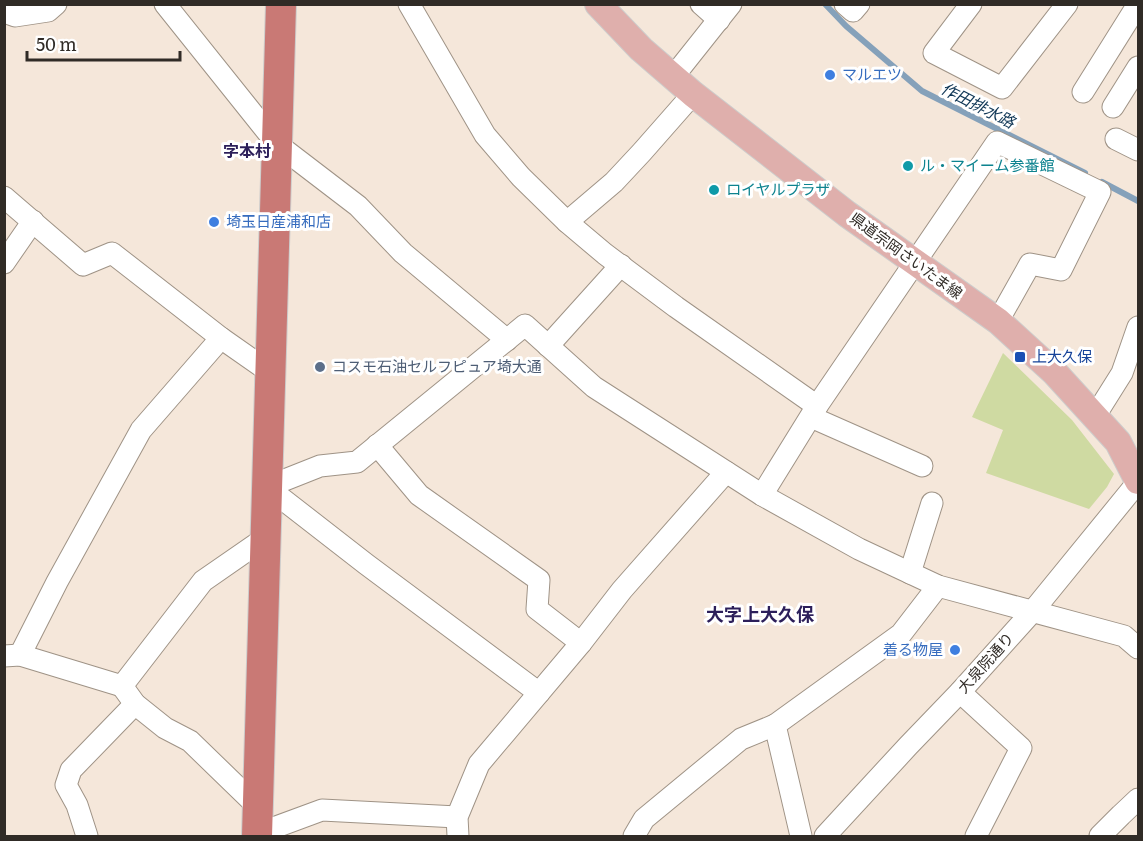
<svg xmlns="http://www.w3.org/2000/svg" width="1143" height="841" font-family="Literata,'Noto Sans JP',serif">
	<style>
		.green { fill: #cfdaa2 }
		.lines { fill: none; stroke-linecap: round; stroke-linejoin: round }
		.stream { stroke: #85a1ba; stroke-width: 6 }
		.minor-casing { stroke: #9f9386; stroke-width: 23 }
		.major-casing { stroke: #cdcccb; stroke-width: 28 }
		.highway-casing { stroke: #cdcccb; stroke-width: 32 }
		.minor { stroke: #fff; stroke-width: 21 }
		.major { stroke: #dfafac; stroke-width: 26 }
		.highway { stroke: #c97975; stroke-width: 30 }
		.shop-dot { fill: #3f7fe0; stroke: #fff; stroke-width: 2 }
		.culture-dot { fill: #0f9aa8; stroke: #fff; stroke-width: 2 }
		.transit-dot { fill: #1a4fb4; stroke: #fff; stroke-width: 2 }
		.service-dot { fill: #5c6f8a; stroke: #fff; stroke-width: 2 }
		.labels { text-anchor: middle; stroke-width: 6; stroke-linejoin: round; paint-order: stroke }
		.shop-label { font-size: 15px; fill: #366cbe; stroke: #fff; text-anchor: start }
		.culture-label { font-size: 15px; fill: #0d838f; stroke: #fff; text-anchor: start }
		.street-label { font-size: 15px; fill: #302b26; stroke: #fff }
		.transit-label { font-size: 15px; fill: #164399; stroke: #fff; text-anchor: start }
		.service-label { font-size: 15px; fill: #4e5e75; stroke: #fff; text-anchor: start }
		.water-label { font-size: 16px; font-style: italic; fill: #0f3655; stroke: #fff }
		.neighbourhood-label { font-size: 16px; font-weight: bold; fill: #2c1f5a; stroke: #fff }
		.quarter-label { font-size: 18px; font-weight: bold; fill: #2c1f5a; stroke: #fff }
	</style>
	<rect width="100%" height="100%" fill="#f5e7da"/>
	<path class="green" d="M 1003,353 L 1072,420 L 1114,474 L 1107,487 L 1089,509 L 986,473 L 1003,430 L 972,417 Z"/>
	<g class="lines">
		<g class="stream">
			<path d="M 825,4 L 846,26 L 922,91 L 1085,173"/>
			<path d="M 1102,182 L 1138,201"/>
		</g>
		<g class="minor-casing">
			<g id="minor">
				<path d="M 165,4 L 277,144 L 358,206 L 403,253 L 507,340"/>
				<path d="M 409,4 L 485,135 L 521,177 L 567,222 L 605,254 L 676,307 L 817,406"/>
				<path d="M 701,4 L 719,20"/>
				<path d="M 845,4 L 853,11 L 859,4"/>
				<path d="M 971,4 L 934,53 L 1002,88 L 1067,4"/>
				<path d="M 4,12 L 15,16 L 48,11 L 56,4"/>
				<path d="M 673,77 L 731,4"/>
				<path d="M 1083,92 L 1135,9"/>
				<path d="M 1113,107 L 1138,67"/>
				<path d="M 1116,139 L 1138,150"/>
				<path d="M 4,197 L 83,265 L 112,253 L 221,338 L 271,373"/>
				<path d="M 567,222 L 614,182 L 642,152 L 693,94"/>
				<path d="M 4,263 L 33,221"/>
				<path d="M 548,346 L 621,265"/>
				<path d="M 1095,416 L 1122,373 L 1138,327"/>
				<path d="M 811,417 L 922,466"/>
				<path d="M 377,445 L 419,495 L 539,580 L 537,609 L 581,643"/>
				<path d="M 267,487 L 320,466 L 357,462 L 525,325 L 594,387 L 762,495 L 859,549 L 938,586 L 1124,636 L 1138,648"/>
				<path d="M 267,487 L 366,564 L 539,693"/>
				<path d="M 762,495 L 817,406 L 997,142 L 1100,192 L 1061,270 L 1030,264 L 998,321"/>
				<path d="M 910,573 L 932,503"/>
				<path d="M 20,655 L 57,582 L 141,430 L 221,338"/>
				<path d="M 4,656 L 20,655 L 122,686 L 203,581 L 265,538"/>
				<path d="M 122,686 L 135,704 L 165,728 L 190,741 L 257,806"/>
				<path d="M 960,692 L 1021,748 L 976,836"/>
				<path d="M 257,834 L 322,810 L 457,817"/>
				<path d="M 87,836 L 77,805 L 66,785 L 71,770 L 135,704"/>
				<path d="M 458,836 L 457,817 L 479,764 L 581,643 L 622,590 L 726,472"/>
				<path d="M 634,836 L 644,819 L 741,739 L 775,725"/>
				<path d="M 801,836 L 775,725 L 901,634 L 938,586"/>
				<path d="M 825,836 L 908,746 L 960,692 L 1032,612 L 1138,482"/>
				<path d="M 1100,836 L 1121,815 L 1138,799"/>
			</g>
		</g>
		<g class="major-casing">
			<path id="major" d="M 598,4 L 641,49 L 693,94 L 847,214 L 998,321 L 1055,373 L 1118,442 L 1138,481"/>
		</g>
		<g class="highway-casing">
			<path id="highway" d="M 257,836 L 281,4"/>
		</g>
		<use href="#minor" class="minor"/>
		<use href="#major" class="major"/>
		<use href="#highway" class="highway"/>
	</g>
	<g class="shop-dot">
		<circle cx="830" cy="75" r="6"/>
		<circle cx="214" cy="222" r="6"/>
		<circle cx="955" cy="650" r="6"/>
	</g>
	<g class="culture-dot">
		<circle cx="908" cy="166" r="6"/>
		<circle cx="714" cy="190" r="6"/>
	</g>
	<rect class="transit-dot" x="1014" y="351" width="12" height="12" rx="3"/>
	<circle class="service-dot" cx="320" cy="367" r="6"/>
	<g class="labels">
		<g class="shop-label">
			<text x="842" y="80">マルエツ</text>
			<text x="226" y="227">埼玉日産浦和店</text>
			<text x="943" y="655" text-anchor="end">着る物屋</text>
		</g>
		<g class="culture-label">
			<text x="920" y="171">ル・マイーム参番館</text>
			<text x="726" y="195">ロイヤルプラザ</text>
		</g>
		<g class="street-label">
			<text transform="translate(906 256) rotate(36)" y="5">県道宗岡さいたま線</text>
			<text transform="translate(986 663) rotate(-48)" y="5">大泉院通り</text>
		</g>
		<g class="transit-label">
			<text x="1032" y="362">上大久保</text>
		</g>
		<g class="service-label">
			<text x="332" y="372">コスモ石油セルフピュア埼大通</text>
		</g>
		<g class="water-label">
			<text transform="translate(978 105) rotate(27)" y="6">作田排水路</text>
		</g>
		<g class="neighbourhood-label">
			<text x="247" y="157">字本村</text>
		</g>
		<g class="quarter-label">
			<text x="760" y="621">大字上大久保</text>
		</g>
	</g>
	<rect width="1143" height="841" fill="none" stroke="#302b26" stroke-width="12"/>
	<path d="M27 51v9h153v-9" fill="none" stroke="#302b26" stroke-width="3"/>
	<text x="36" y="51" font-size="18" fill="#302b26" stroke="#ffffff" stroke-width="4.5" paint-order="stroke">50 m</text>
</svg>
